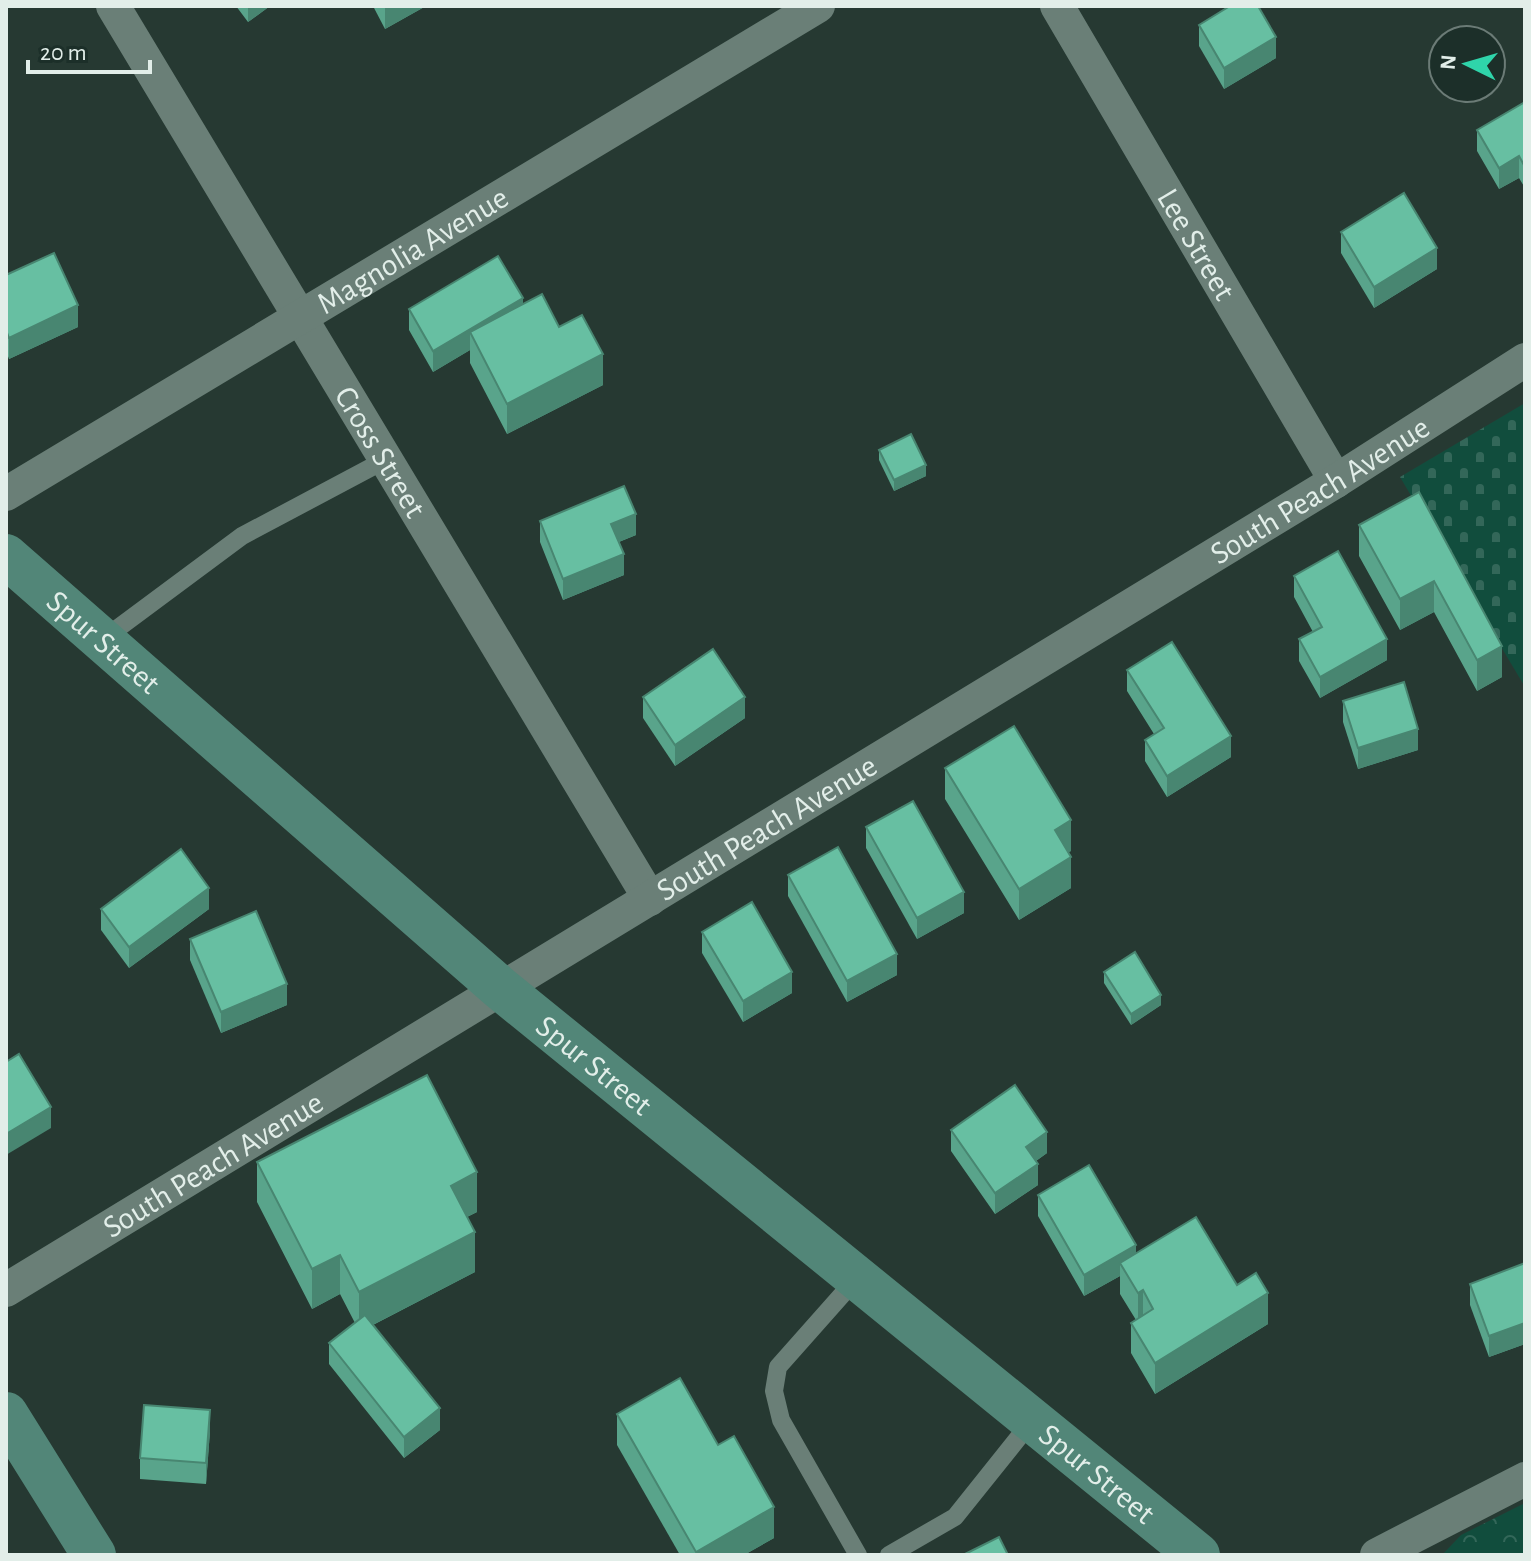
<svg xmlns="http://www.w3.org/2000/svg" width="1531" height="1561" font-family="'Alegreya Sans',sans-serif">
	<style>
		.cemetery { fill: url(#cemetery-stones) }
		.park { fill: url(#park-crowns) }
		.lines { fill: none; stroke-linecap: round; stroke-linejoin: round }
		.lane { stroke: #6a7f77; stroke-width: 18 }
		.street { stroke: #6a7f77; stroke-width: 34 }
		.secondary { stroke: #528678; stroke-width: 44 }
		.wall { fill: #59a48b }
		.shaded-wall { fill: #488671 }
		.building { fill: #67bfa2; stroke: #488671; stroke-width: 2 }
		.labels { text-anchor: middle; stroke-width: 8; stroke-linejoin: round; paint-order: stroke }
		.street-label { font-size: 32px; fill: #e2eee9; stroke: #1c2f29 }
	</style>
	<defs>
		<pattern id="cemetery-stones" width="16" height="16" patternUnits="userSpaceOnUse" patternTransform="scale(2)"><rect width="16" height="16" fill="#114d3d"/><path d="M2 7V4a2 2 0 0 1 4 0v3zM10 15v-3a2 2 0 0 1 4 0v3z" fill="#336759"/></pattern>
		<pattern id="park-crowns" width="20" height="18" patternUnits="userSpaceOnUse" patternTransform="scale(2)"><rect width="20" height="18" fill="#114d3d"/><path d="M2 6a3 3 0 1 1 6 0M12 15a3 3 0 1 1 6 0" fill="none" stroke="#336759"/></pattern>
	</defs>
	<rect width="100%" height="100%" fill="#263932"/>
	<path class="cemetery" d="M 1525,403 L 1525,687 L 1400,477 Z"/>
	<path class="park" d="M 1525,1503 L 1525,1555 L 1442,1555 L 1461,1535 Z"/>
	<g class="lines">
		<g class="lane">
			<path d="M 102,640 L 242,536 L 385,460"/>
			<path d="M 856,1279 L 778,1367 L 774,1391 L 781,1420 L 858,1555"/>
			<path d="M 889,1555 L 955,1517 L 1031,1422"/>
		</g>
		<g class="street">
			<path id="s1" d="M 113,6 L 650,899"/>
			<path id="s2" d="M 1057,6 L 1336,481"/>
			<path id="s3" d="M 6,494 L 818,6"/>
			<path id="s4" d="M 6,1290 L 1336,481 L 1525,360"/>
			<path d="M 1377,1555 L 1525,1479"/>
		</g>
		<g class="secondary">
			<path id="s5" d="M 6,556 L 500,988 L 1198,1555"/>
			<path d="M 6,1414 L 94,1555"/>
		</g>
	</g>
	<g class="wall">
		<path d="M 236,6 L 270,6 L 248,22 Z"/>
		<path d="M 373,6 L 426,6 L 385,29 Z"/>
		<path d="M 1199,25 L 1276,58 L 1224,89 L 1199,46 Z"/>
		<path d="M 1525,102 L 1525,188 L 1519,178 L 1499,189 L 1477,151 L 1477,130 Z"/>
		<path d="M 1341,232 L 1437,269 L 1374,308 L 1341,253 Z"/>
		<path d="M 6,275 L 78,327 L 9,359 L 6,351 Z"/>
		<path d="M 523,304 L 559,327 L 603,385 L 507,434 L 470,363 L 470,350 L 433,372 L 409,330 L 409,309 Z"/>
		<path d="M 879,450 L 926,476 L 894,491 L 879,460 Z"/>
		<path d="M 1419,492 L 1502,677 L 1477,691 L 1434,612 L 1400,630 L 1359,556 L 1359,525 Z"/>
		<path d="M 540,521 L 636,535 L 619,542 L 624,575 L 563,600 L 540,542 Z"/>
		<path d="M 1294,576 L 1387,660 L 1320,698 L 1299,661 L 1299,639 L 1313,632 L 1294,597 Z"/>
		<path d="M 1127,670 L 1231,757 L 1167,797 L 1145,761 L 1145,740 L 1154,734 L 1127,691 Z"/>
		<path d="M 643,697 L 745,718 L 675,766 L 643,718 Z"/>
		<path d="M 1343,701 L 1418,750 L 1358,769 L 1343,722 Z"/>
		<path d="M 945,768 L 1071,851 L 1068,852 L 1071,888 L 1019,920 L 945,799 Z"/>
		<path d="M 866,827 L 964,913 L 917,939 L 866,848 Z"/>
		<path d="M 788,875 L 897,975 L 847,1002 L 788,896 Z"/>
		<path d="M 101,909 L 209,909 L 129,968 L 101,930 Z"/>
		<path d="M 702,932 L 792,993 L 743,1022 L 702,953 Z"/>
		<path d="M 190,939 L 287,1005 L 221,1033 L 190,960 Z"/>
		<path d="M 1104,972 L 1161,1005 L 1131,1025 L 1104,983 Z"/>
		<path d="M 951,1130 L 1047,1153 L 1036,1161 L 1038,1185 L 995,1214 L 951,1151 Z"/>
		<path d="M 257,1162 L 477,1212 L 467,1217 L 475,1272 L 373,1325 L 440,1430 L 404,1458 L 329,1364 L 329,1343 L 355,1323 L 340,1294 L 312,1309 L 257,1202 Z"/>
		<path d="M 1038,1195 L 1136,1253 L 1237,1285 L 1268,1324 L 1155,1394 L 1131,1353 L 1131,1323 L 1136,1320 L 1120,1294 L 1120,1276 L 1084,1296 L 1038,1216 Z"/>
		<path d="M 1525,1263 L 1525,1344 L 1489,1357 L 1470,1305 L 1470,1284 Z"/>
		<path d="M 617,1414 L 718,1445 L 774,1538 L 744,1555 L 680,1555 L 617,1445 Z"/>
		<path d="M 210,1431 L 206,1484 L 140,1479 L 140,1458 Z"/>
	</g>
	<g class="shaded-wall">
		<path d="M 248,6 L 270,6 L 248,22 Z"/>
		<path d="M 388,6 L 426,6 L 385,29 L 385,8 Z"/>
		<path d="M 1276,37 L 1276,58 L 1224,89 L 1224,68 Z"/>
		<path d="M 1519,156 L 1519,178 L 1499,189 L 1499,168 Z"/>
		<path d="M 1437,248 L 1437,269 L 1374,308 L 1374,287 Z"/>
		<path d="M 523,298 L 523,319 L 470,332 L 470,350 L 433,372 L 433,351 Z"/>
		<path d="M 78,305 L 78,327 L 9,359 L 9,338 Z"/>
		<path d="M 603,354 L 603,385 L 507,434 L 507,404 Z"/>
		<path d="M 926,465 L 926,476 L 894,491 L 894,480 Z"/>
		<path d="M 636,514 L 636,535 L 611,545 L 611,524 Z"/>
		<path d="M 624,554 L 624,575 L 563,600 L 563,579 Z"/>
		<path d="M 1434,581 L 1434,612 L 1400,630 L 1400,599 Z"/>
		<path d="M 1387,639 L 1387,660 L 1320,698 L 1320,677 Z"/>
		<path d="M 1502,646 L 1502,677 L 1477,691 L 1477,660 Z"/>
		<path d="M 745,697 L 745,718 L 675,766 L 675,745 Z"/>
		<path d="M 1418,729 L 1418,750 L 1358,769 L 1358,748 Z"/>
		<path d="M 1231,736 L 1231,757 L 1167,797 L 1167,776 Z"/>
		<path d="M 1071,820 L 1071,851 L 1055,861 L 1055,830 Z"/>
		<path d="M 1071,857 L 1071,888 L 1019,920 L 1019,889 Z"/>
		<path d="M 209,888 L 209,909 L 129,968 L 129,947 Z"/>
		<path d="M 964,892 L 964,913 L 917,939 L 917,918 Z"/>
		<path d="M 8,910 L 8,931 L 6,932 L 6,911 Z"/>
		<path d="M 897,954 L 897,975 L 847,1002 L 847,981 Z"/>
		<path d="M 792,972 L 792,993 L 743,1022 L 743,1001 Z"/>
		<path d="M 287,984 L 287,1005 L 221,1033 L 221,1012 Z"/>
		<path d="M 1161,995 L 1161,1005 L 1131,1025 L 1131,1014 Z"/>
		<path d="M 51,1107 L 51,1128 L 6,1155 L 6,1134 Z"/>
		<path d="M 1047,1132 L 1047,1153 L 1026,1168 L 1026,1147 Z"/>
		<path d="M 1038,1164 L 1038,1185 L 995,1214 L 995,1193 Z"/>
		<path d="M 477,1172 L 477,1212 L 451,1225 L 451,1186 Z"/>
		<path d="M 475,1232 L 475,1272 L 359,1332 L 359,1292 Z"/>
		<path d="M 1136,1245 L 1136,1266 L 1120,1263 L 1120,1276 L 1084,1296 L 1084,1275 Z"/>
		<path d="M 340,1255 L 340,1294 L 312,1309 L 312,1269 Z"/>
		<path d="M 1143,1290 L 1143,1321 L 1138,1324 L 1138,1293 Z"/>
		<path d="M 1268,1293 L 1268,1324 L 1155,1394 L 1155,1363 Z"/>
		<path d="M 1525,1323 L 1525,1344 L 1489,1357 L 1489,1336 Z"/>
		<path d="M 440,1408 L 440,1430 L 404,1458 L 404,1437 Z"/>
		<path d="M 210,1410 L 210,1431 L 206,1484 L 206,1463 Z"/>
		<path d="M 774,1507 L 774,1538 L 744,1555 L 696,1555 L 696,1552 Z"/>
	</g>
	<g class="building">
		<path d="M 1230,6 L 1258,6 L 1276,37 L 1224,68 L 1199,25 Z"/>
		<path d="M 1525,102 L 1525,167 L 1519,156 L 1499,168 L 1477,130 Z"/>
		<path d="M 1404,193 L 1437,248 L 1374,287 L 1341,232 Z"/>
		<path d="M 54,253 L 78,305 L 9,338 L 6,330 L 6,275 Z"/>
		<path d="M 498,256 L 523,298 L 433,351 L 409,309 Z"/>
		<path d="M 542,294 L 559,327 L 582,315 L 603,354 L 507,404 L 470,332 Z"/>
		<path d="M 911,434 L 926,465 L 894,480 L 879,450 Z"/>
		<path d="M 624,486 L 636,514 L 611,524 L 624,554 L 563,579 L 540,521 Z"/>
		<path d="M 1419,492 L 1502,646 L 1477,660 L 1434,581 L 1400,599 L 1359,525 Z"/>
		<path d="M 1338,551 L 1387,639 L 1320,677 L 1299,639 L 1322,627 L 1294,576 Z"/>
		<path d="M 1172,642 L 1231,736 L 1167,776 L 1145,740 L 1164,728 L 1127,670 Z"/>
		<path d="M 713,649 L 745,697 L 675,745 L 643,697 Z"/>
		<path d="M 1404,682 L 1418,729 L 1358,748 L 1343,701 Z"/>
		<path d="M 1014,726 L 1071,820 L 1055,830 L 1071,857 L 1019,889 L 945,768 Z"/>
		<path d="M 913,801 L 964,892 L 917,918 L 866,827 Z"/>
		<path d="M 838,847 L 897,954 L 847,981 L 788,875 Z"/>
		<path d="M 181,849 L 209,888 L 129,947 L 101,909 Z"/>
		<path d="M 752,902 L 792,972 L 743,1001 L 702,932 Z"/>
		<path d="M 256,911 L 287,984 L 221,1012 L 190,939 Z"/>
		<path d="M 1135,952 L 1161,995 L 1131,1014 L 1104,972 Z"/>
		<path d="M 19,1054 L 51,1107 L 6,1134 L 6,1062 Z"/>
		<path d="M 427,1075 L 477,1172 L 451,1186 L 475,1232 L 359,1292 L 340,1255 L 312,1269 L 257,1162 Z"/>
		<path d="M 1015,1085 L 1047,1132 L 1026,1147 L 1038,1164 L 995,1193 L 951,1130 Z"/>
		<path d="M 1089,1165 L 1136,1245 L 1084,1275 L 1038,1195 Z"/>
		<path d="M 1196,1217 L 1237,1285 L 1256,1273 L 1268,1293 L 1155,1363 L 1131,1323 L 1153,1309 L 1143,1290 L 1138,1293 L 1120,1263 Z"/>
		<path d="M 1525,1263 L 1525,1323 L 1489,1336 L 1470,1284 Z"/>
		<path d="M 365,1315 L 440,1408 L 404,1437 L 329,1343 Z"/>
		<path d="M 680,1378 L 718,1445 L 734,1436 L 774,1507 L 696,1552 L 617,1414 Z"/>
		<path d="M 144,1405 L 210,1410 L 206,1463 L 140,1458 Z"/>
		<path d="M 999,1537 L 1008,1555 L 963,1555 Z"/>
	</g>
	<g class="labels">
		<g class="street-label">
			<text dy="11" stroke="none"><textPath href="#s2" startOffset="276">Lee Street</textPath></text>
			<text dy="11" stroke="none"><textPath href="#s3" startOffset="474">Magnolia Avenue</textPath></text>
			<text dy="11" stroke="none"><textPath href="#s1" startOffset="520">Cross Street</textPath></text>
			<text dy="11" stroke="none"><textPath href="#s4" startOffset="1538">South Peach Avenue</textPath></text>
			<text dy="11" stroke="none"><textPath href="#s5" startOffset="130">Spur Street</textPath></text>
			<text dy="11" stroke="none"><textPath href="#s4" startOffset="890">South Peach Avenue</textPath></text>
			<text dy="11" stroke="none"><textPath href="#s5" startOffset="778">Spur Street</textPath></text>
			<text dy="11" stroke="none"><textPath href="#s4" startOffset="242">South Peach Avenue</textPath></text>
			<text dy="11" stroke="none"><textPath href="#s5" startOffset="1426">Spur Street</textPath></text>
		</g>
	</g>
	<rect width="1531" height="1561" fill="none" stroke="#e2eee9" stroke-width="16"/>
	<g transform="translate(1467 64) rotate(275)"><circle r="38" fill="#1c2f29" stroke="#6b7b76" stroke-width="2"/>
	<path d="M0-6L14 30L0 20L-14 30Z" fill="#2fd4aa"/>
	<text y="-12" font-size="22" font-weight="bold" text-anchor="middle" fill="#e2eee9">N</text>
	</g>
	<path d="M28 60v12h122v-12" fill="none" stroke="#e2eee9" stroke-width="4"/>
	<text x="40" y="60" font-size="24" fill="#e2eee9" stroke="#1c2f29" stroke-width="6" paint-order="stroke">20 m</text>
</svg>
